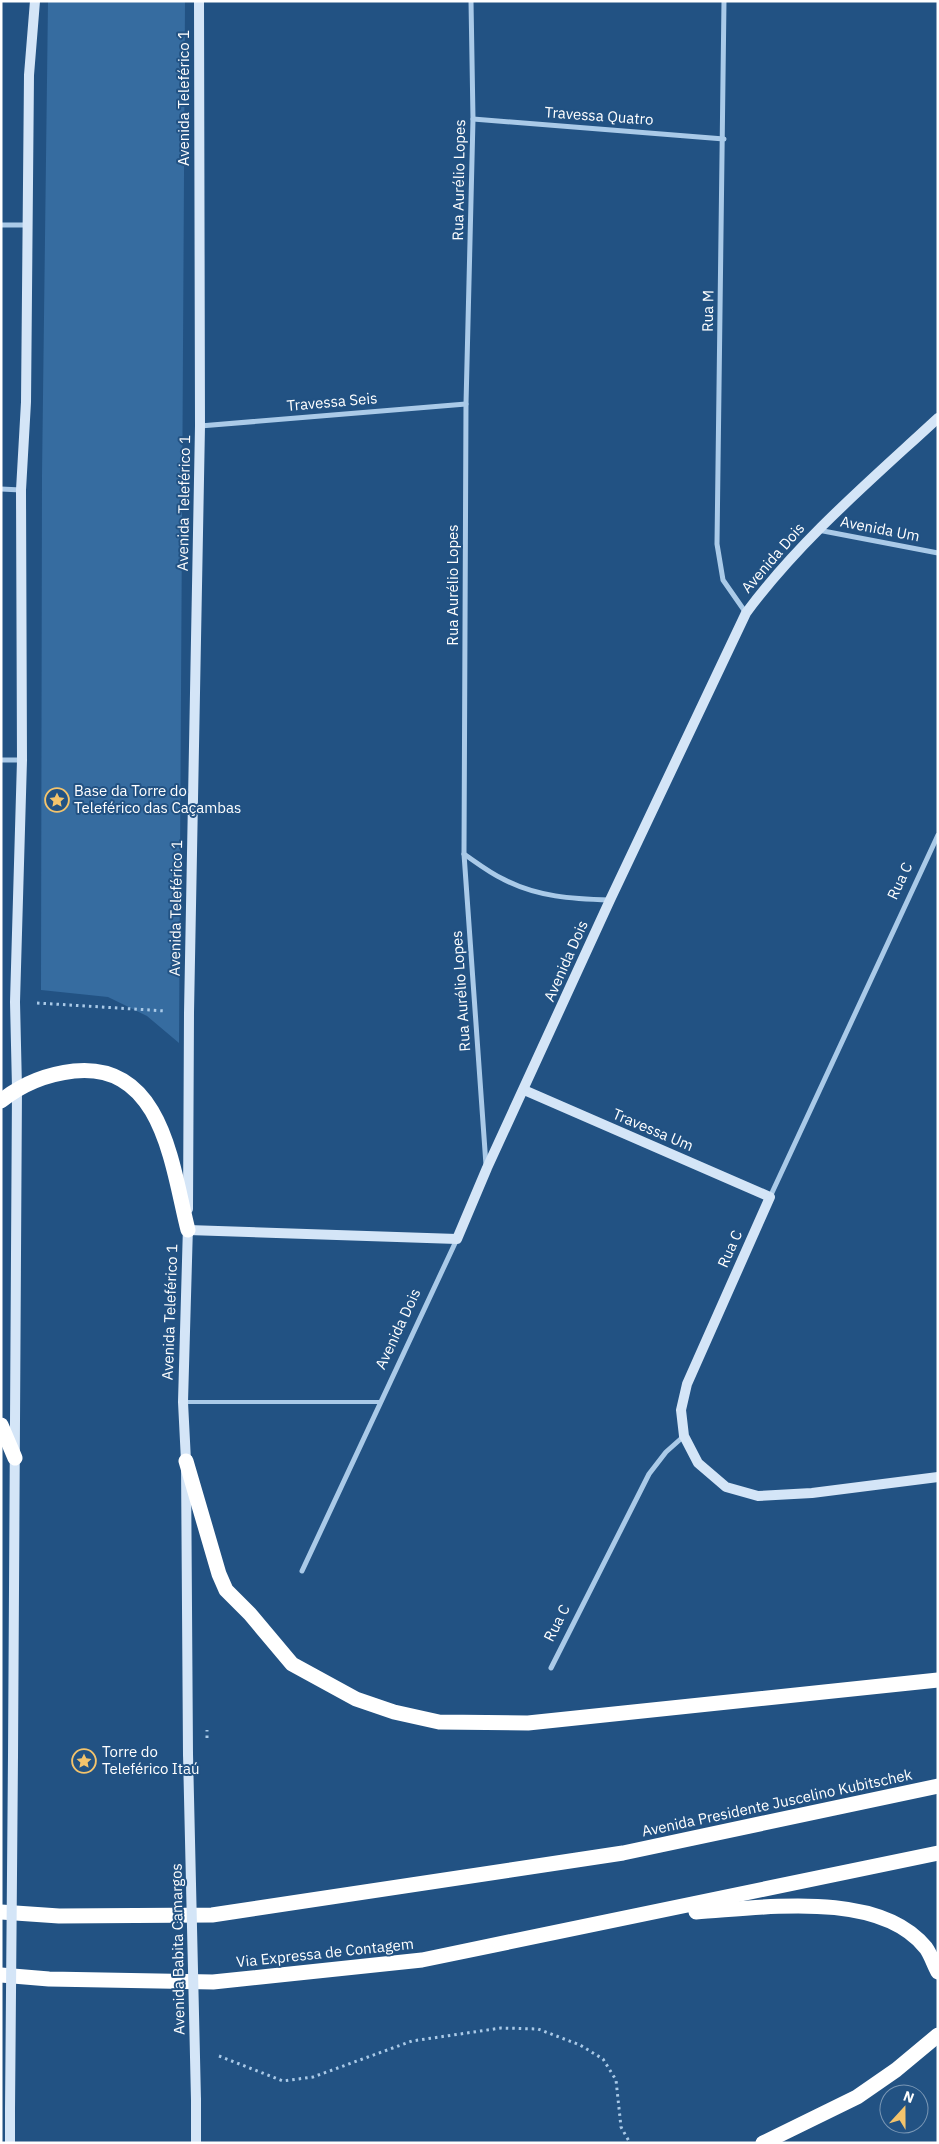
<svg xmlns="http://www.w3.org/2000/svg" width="939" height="2144" font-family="'IBM Plex Sans',sans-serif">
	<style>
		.green { fill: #366ca0 }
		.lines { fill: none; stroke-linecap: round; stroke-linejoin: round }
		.path { stroke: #aacae8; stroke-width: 3; stroke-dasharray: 2.5 4; stroke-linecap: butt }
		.lane { stroke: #aacae8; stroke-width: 4 }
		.street { stroke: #aacae8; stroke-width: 5 }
		.secondary { stroke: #d4e5f7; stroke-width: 10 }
		.highway { stroke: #fff; stroke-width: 15 }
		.path-bridge { stroke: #aacae8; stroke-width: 3; stroke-dasharray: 2.5 4; stroke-linecap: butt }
		.secondary-bridge { stroke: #d4e5f7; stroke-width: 10 }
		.labels { text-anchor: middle; stroke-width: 4; stroke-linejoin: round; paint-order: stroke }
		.street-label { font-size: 15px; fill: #fff; stroke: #225283 }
		.poi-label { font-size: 15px; fill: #fff; stroke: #225283; text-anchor: start }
	</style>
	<rect width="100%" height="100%" fill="#225283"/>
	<path class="green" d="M 48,1 L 185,1 L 179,1043 L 147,1016 L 108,997 L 41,990 L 42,475 Z"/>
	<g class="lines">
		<g class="path">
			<path d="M 37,1003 L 166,1011"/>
			<path d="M 219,2056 L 283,2081 L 313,2077 L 412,2041 L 501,2028 L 538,2029 L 580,2045 L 603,2059 L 616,2080 L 621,2127 L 630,2143"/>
		</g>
		<path class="lane" d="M 185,1402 L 380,1402"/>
		<g class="street">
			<path d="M 471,1 L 473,119 L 466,404 L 464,854 L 486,1165"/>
			<path d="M 724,1 L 717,544 L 723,580 L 746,613"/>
			<path d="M 473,119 L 724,139"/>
			<path d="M 1,225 L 27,225"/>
			<path d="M 200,426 L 466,404"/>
			<path d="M 1,489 L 21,490"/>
			<path d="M 818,530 L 938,553"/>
			<path d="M 1,760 L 22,760"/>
			<path d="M 464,854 C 477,863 490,873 503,879 C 537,897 573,899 610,900"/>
			<path d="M 770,1197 L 938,835"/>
			<path d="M 302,1571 L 457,1239"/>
			<path d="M 551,1668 L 649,1474 L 666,1452 L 684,1436"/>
		</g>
		<g class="secondary">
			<path d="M 524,1090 L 770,1197 L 687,1384 L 681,1410 L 684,1436 L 698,1463 L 726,1487 L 758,1496 L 812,1493 L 938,1477"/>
			<path d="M 188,1209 L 189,1013 L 200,426 L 199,1"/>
			<path d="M 188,1226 L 183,1402 L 186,1461 L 188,1754"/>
			<path d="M 188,1230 L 457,1239 L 487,1168 L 610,900 L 746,613 C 800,540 871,480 938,418"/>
			<path d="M 13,1756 L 17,1088 L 15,1002 L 22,760 L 21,490 L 26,402 L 29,75 L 35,1"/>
			<path d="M 10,2143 L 10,2110"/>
			<path d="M 196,2143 L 196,2100"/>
		</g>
		<g class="highway">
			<path d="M 1,1101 C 22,1084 48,1074 74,1071 C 163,1062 172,1167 188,1230"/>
			<path d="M 1,1425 L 15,1458"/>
			<path d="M 186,1461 L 219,1574 L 226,1590 L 250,1614 L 292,1664 L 356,1699 L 394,1712 L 439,1722 L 528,1723 L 938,1680"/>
			<path d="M 1,1912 L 59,1916 L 212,1915 L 623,1853 L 938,1786"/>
			<path d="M 696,1912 C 762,1908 879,1889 926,1948 C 931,1955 934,1965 938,1972"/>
			<path d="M 1,1975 L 49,1979 L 213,1982 L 422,1960 L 938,1853"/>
			<path d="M 763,2143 L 857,2097 L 896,2070 L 938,2035"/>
		</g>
		<path class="path-bridge" d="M 207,1738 L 207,1730"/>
		<g class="secondary-bridge">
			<path d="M 188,1754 L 196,2100"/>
			<path d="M 10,2110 L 13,1756"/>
		</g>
	</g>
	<defs>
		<g id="sight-ring" transform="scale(1.25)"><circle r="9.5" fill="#225283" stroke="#f4c46c" stroke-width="1.5"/><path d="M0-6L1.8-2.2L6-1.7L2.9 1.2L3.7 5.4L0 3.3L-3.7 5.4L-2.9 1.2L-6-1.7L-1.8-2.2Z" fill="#f4c46c"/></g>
	</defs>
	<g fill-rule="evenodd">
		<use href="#sight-ring" x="57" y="800"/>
		<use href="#sight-ring" x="84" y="1761"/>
	</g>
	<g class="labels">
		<g class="street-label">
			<text transform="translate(184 98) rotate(-90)" y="5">Avenida Teleférico 1</text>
			<text transform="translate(599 116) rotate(4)" y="5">Travessa Quatro</text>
			<text transform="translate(459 180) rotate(-89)" y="5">Rua Aurélio Lopes</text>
			<text transform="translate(708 311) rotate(-89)" y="5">Rua M</text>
			<text transform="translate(332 402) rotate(-5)" y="5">Travessa Seis</text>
			<text transform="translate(184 503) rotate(-89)" y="5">Avenida Teleférico 1</text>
			<text transform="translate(880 529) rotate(11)" y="5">Avenida Um</text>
			<text transform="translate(773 558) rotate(-49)" y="5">Avenida Dois</text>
			<text transform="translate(453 585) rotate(-90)" y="5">Rua Aurélio Lopes</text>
			<text transform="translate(900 881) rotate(-65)" y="5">Rua C</text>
			<text transform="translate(176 908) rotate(-89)" y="5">Avenida Teleférico 1</text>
			<text transform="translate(566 961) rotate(-66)" y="5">Avenida Dois</text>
			<text transform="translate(461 991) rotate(-94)" y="5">Rua Aurélio Lopes</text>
			<text transform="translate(653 1130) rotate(23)" y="5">Travessa Um</text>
			<text transform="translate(730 1249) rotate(-66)" y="5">Rua C</text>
			<text transform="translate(170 1312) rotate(-88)" y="5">Avenida Teleférico 1</text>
			<text transform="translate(398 1329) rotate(-65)" y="5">Avenida Dois</text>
			<text transform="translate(557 1623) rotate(-63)" y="5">Rua C</text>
			<text transform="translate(777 1803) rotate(-12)" y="5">Avenida Presidente Juscelino Kubitschek</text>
			<text transform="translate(178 1949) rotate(-91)" y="5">Avenida Babita Camargos</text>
			<text transform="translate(325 1953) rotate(-6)" y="5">Via Expressa de Contagem</text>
		</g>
		<g class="poi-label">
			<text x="74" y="796">Base da Torre do<tspan x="74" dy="17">Teleférico das Caçambas</tspan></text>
			<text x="102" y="1757">Torre do<tspan x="102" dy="17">Teleférico Itaú</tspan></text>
		</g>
	</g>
	<rect width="939" height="2144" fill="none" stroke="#ffffff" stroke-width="5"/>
	<g transform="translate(904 2109) rotate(21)"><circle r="24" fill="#225283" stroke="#7a97b5"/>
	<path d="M0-4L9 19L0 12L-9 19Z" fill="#f4c46c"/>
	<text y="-8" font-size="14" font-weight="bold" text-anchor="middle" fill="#ffffff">N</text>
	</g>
</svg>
